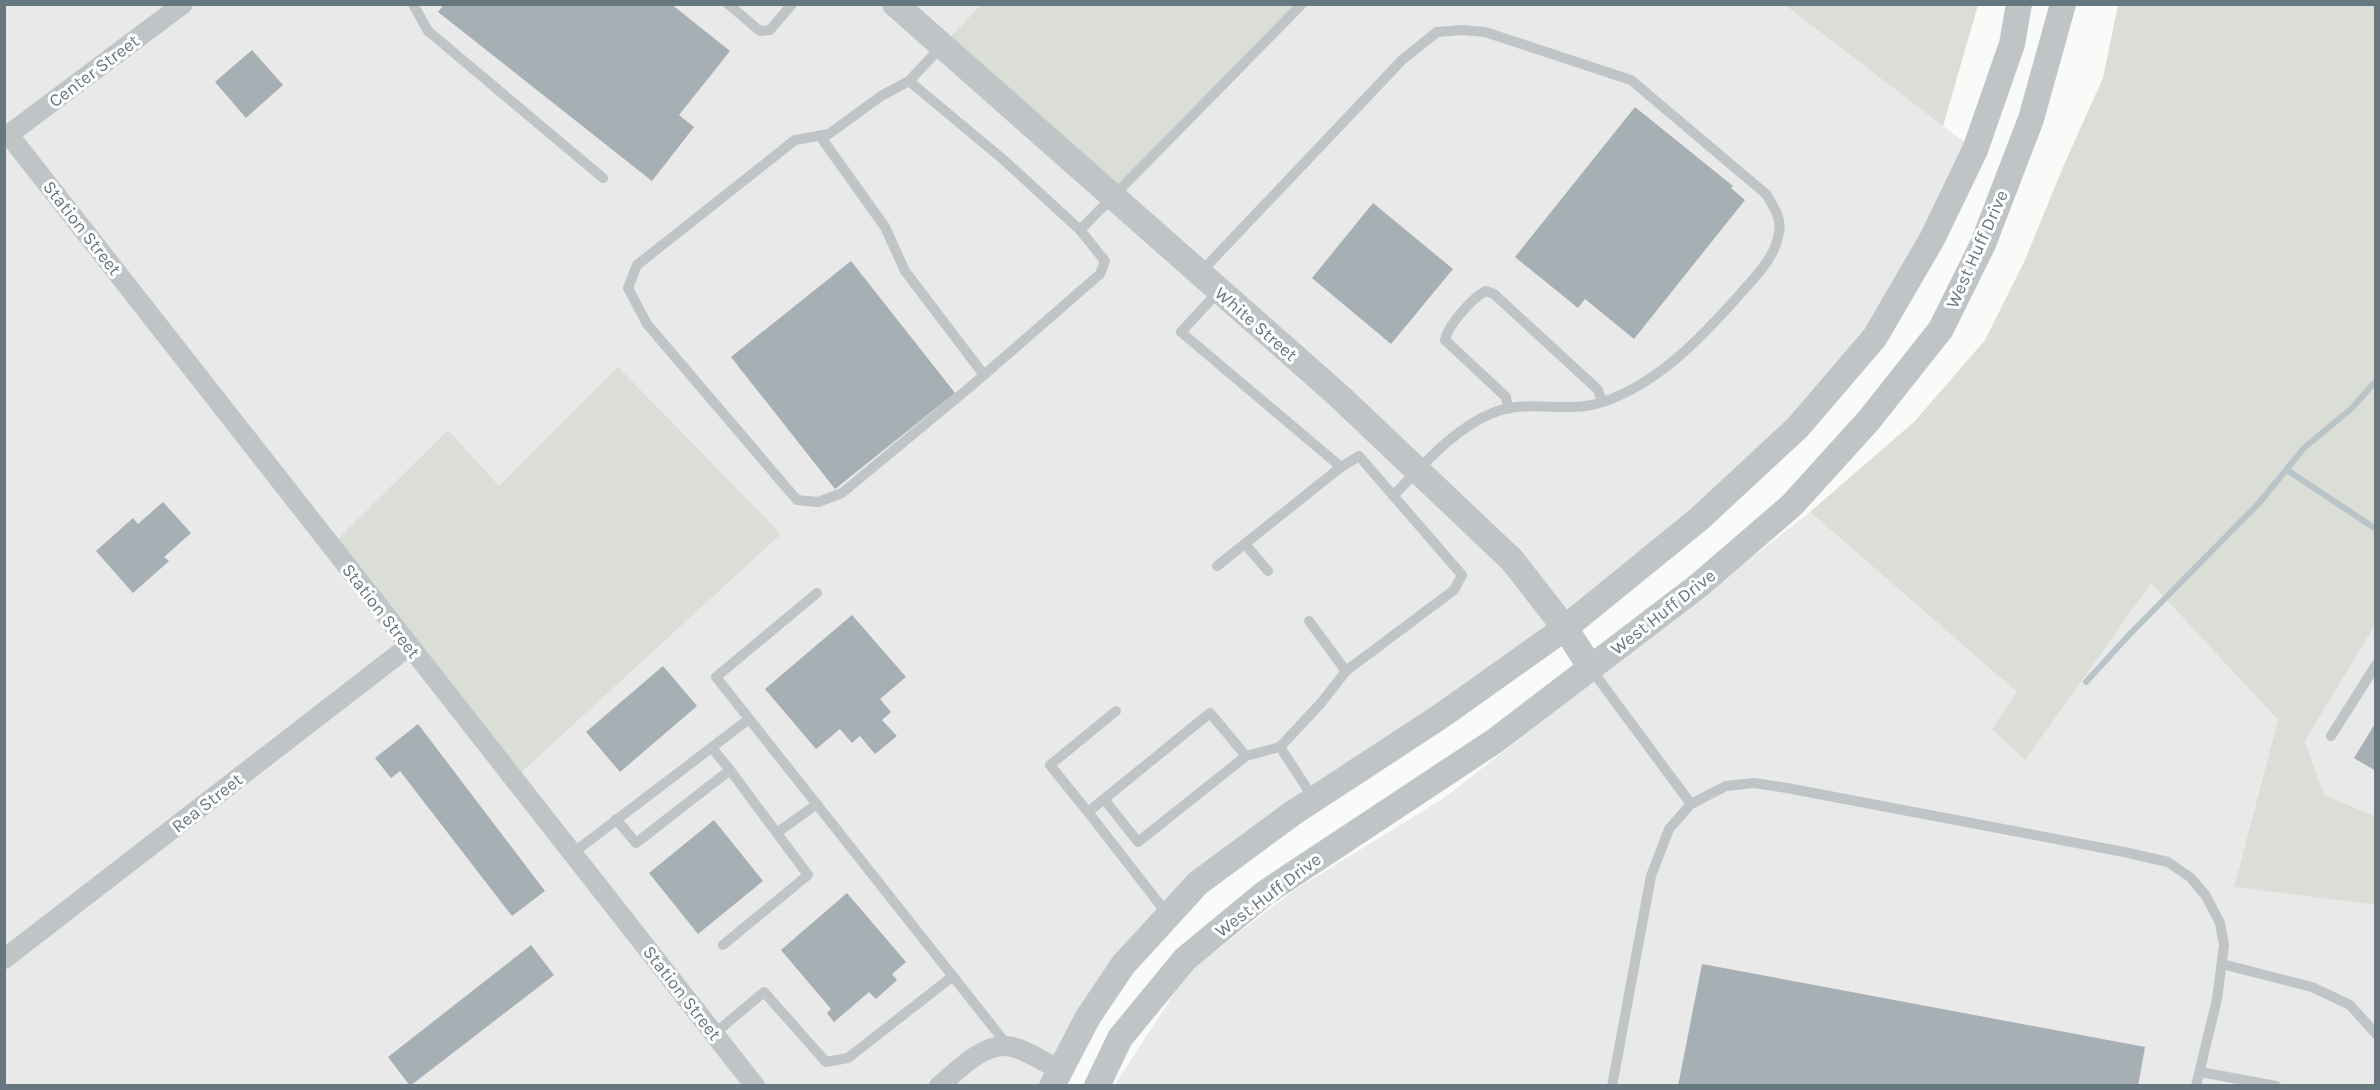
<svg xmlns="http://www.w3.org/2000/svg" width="2380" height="1090" font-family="Karla,sans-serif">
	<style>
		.built { fill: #e8e9e8 }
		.green { fill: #daded7 }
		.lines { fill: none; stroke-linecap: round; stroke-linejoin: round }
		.stream { stroke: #b8c4c8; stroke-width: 6 }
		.building { fill: #a6afb4 }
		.service { stroke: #bfc4c7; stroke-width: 10 }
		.minor { stroke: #bfc4c7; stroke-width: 20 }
		.tertiary { stroke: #bfc4c7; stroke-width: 26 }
		.labels { text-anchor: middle; stroke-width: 6; stroke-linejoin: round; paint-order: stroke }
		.street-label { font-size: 18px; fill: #667780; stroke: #fff }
	</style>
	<rect width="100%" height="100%" fill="#fafaf8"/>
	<g class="built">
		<path d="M 5,5 L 1785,5 L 1975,150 L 1875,337 L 1699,519 L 1198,883 L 1052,1085 L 5,1086 Z"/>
		<path d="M 1810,512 L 2017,692 L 2151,582 L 2278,720 L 2234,887 L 2375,905 L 2375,1085 L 1114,1086 L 1188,972 L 1293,891 L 1444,798 Z"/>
		<path d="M 2375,625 L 2375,816 L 2324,795 L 2305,741 Z"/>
	</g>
	<g class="green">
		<path d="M 981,5 L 1299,5 L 1113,197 L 942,46 Z"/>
		<path d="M 1785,5 L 1978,5 L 1943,126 Z"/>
		<path d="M 2118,5 L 2375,5 L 2375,625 L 2305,741 L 2324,795 L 2375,816 L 2375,905 L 2234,887 L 2278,720 L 2151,583 L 2025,760 L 1992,729 L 2017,692 L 1810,512 L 1915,421 L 1985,340 L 2025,260 L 2063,167 L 2103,78 Z"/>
		<path d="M 618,367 L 781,534 L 514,779 L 331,546 L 448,430 L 499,486 Z"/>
	</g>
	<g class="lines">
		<g class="stream">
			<path d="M 2287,470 L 2376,529"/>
			<path d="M 2086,682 L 2129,635 L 2259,503 L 2304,448 L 2352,408 L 2376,381"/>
		</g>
	</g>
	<g class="building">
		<path d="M 444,4 L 671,4 L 730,51 L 679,115 L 694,127 L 652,181 L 438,12 Z"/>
		<path d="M 252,50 L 283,85 L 246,118 L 215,82 Z"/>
		<path d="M 1635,107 L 1733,186 L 1731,188 L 1745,200 L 1634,339 L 1585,299 L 1578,308 L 1515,257 Z"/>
		<path d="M 1373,203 L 1453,269 L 1391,344 L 1312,278 Z"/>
		<path d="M 851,261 L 955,393 L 835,489 L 731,357 Z"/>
		<path d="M 163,502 L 191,533 L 164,557 L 169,561 L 133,593 L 96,551 L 133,518 L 138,524 Z"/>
		<path d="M 852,615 L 906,677 L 880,699 L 891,712 L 882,720 L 897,736 L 875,754 L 860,736 L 852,743 L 840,729 L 816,749 L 765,689 Z"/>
		<path d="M 663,666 L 697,706 L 620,772 L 586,732 Z"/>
		<path d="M 2376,722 L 2376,771 L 2354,758 Z"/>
		<path d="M 418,724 L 545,891 L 512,916 L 400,771 L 391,778 L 375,758 Z"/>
		<path d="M 714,820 L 763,881 L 698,934 L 649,873 Z"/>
		<path d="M 847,893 L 906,962 L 892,974 L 897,980 L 876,999 L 869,992 L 834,1022 L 827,1013 L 831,1009 L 781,950 Z"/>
		<path d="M 531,945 L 554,975 L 410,1086 L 388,1057 Z"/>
		<path d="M 1702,964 L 2145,1047 L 2138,1086 L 1678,1086 Z"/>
	</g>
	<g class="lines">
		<g class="service">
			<path d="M 413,4 L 428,31 L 603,178"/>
			<path d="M 728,4 L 760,31 L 770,30 L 792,4"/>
			<path d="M 909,81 L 942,46"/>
			<path d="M 820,136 L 885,227 L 905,271 L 984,375"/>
			<path d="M 1080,230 L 1105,261 L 1100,274 L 970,387 L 842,493 L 818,502 L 797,500 L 647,324 L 628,288 L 637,265 L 795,140 L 829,134 L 881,96 L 909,81 L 1005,161 L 1080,230 L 1302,4"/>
			<path d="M 1200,273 L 1402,60 L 1437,32 L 1462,30 L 1485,32 L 1631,80 L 1766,194 C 1773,206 1782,218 1779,232 C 1776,256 1757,275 1741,293 C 1703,336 1659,383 1603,402 C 1568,414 1530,399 1495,412 C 1455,427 1422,466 1393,496"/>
			<path d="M 1219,291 L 1181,332 L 1341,467 L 1359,456 L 1462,575 L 1454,590 L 1346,671 L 1321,703 L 1280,747"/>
			<path d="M 1508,409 L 1506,397 L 1445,340 C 1448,325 1472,298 1486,291 L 1494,294 L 1594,386 L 1598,390 L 1602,402"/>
			<path d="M 1245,544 L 1268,571"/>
			<path d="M 1217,566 L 1341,467"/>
			<path d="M 817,593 L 716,677 L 1008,1046"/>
			<path d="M 1309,621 L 1346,671"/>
			<path d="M 1591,669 L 1691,804"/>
			<path d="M 2331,736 L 2376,665"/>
			<path d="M 712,748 L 730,770"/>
			<path d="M 1246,756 L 1210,713 L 1104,799 L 1138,842 L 1246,756 L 1280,747 L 1314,799"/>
			<path d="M 1104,799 L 1088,812 L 1168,915"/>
			<path d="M 1088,812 L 1050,765 L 1116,711"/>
			<path d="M 616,819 L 636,843 L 730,770 L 808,875 L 723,945"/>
			<path d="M 778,832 L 817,804"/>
			<path d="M 573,853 L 749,719"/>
			<path d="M 2222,964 L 2312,987 L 2350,1005 L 2376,1034"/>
			<path d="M 714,1034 L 764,992 L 826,1062 L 848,1058 L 953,976"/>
			<path d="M 2200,1072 L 2276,1086"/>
			<path d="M 1612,1086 L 1651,876 L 1669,829 L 1691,804 L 1726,786 L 1754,783 L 1787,788 L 2124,852 L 2168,862 L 2191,878 L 2206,896 L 2220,923 L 2224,945 L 2217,999 L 2196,1086"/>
		</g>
		<g class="minor">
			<path d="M 9,135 L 755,1086"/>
			<path d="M 4,138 L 183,4"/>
			<path d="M 4,959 L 409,646"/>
			<path d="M 939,1086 C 957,1071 982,1044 1007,1046 C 1024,1048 1044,1062 1059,1070"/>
		</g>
		<g class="tertiary">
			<path d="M 895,4 L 1338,395 L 1512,560 L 1565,628 L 1591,668"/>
			<path d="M 1052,1086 L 1088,1017 L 1123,965 L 1198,883 L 1293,813 L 1441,716 L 1565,628 L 1699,519 L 1798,427 L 1875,337 L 1932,239 L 1975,150 L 2012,44 L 2019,4"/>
			<path d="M 1097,1086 L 1120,1038 L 1185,959 L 1265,893 L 1496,740 L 1698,586 L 1792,505 L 1869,420 L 1941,329 L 1983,244 L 2031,119 L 2063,4"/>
		</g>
	</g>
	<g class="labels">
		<g class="street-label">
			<text transform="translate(94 71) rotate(-37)" y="6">Center Street</text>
			<text transform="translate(82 228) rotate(52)" y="6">Station Street</text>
			<text transform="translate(1977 249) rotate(-66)" y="6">West Huff Drive</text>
			<text transform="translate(1256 324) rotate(41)" y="6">White Street</text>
			<text transform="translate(381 611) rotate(52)" y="6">Station Street</text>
			<text transform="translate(1663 612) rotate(-38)" y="6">West Huff Drive</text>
			<text transform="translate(207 803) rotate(-38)" y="6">Rea Street</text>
			<text transform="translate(1268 895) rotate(-37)" y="6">West Huff Drive</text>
			<text transform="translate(682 993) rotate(52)" y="6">Station Street</text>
		</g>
	</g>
	<rect width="2380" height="1090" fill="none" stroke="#667780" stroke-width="12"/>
</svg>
